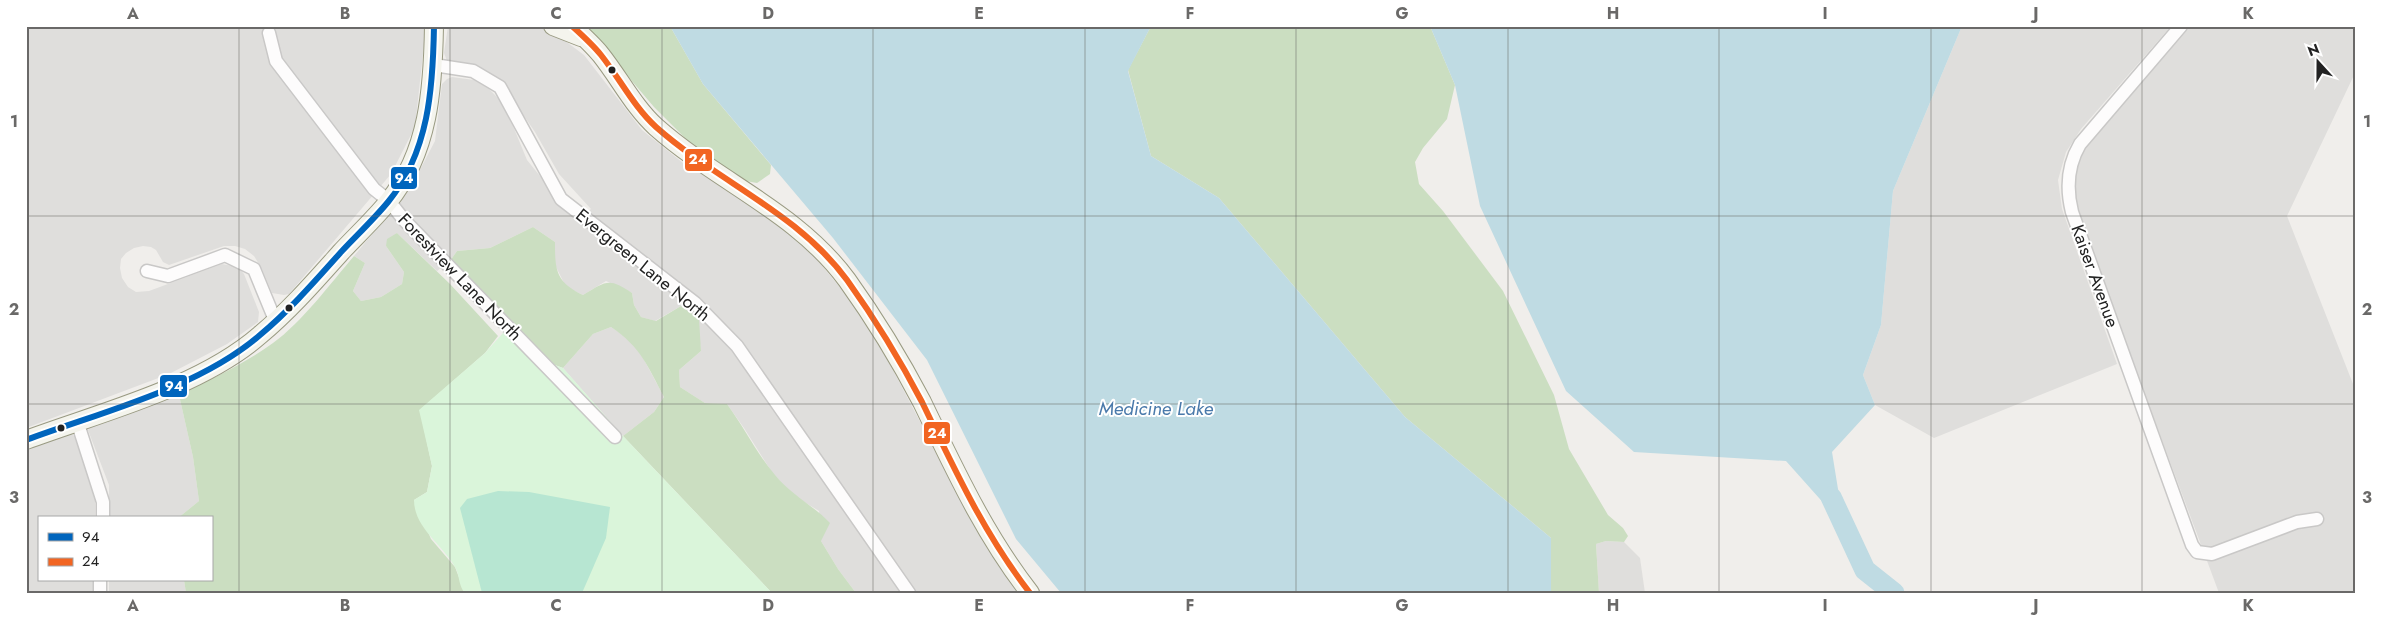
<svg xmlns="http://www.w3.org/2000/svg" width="2381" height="619" font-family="Jost,sans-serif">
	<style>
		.residential { fill: #dfdedc }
		.forest { fill: #cbdec1 }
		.park { fill: #daf5da }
		.pitch { fill: #b7e6d2 }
		.water { fill: #bfdbe3 }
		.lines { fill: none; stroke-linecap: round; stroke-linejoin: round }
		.river { stroke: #bfdbe3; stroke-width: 21 }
		.street-casing { stroke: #c9c8c7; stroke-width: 15 }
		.secondary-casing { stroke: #999a82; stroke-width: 20 }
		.street { stroke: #fdfcfc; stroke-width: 12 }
		.secondary { stroke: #f4f4ed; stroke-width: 18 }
		.bus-1-casing { stroke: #fff; stroke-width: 10 }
		.bus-2-casing { stroke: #fff; stroke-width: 10 }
		.bus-1 { stroke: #0065bd; stroke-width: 6 }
		.bus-2 { stroke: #f26522; stroke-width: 6 }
		.grid { fill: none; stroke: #6a6968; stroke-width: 1; stroke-opacity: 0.55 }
		.bus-dot { fill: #222; stroke: #fff; stroke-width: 2 }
		.labels { text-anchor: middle; stroke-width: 4; stroke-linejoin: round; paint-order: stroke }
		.street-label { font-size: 18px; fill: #222; stroke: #fff }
		.water-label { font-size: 19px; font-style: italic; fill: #4a7aab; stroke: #fff }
		.line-badge { stroke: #fff; stroke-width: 2 }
		.badge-label { font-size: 14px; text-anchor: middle; font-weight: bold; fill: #fff }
		.neatline { fill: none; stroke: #6a6968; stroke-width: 2 }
		.grid-label { font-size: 16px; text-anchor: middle; font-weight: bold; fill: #6a6968 }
	</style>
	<rect width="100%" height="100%" fill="#f0eeeb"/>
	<g class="residential">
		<path d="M 26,26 L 426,26 L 415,127 L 391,174 L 289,294 L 284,295 L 272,293 L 262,269 L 254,256 L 245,249 L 235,246 L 224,246 L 169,265 L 163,262 L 156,250 L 151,247 L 143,246 L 134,248 L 126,253 L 121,259 L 120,268 L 122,278 L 128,287 L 136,292 L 149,291 L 222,264 L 238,267 L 244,274 L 259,312 L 258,322 L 227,344 L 169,374 L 26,428 Z"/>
		<path d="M 448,26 L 537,26 L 556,34 L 584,55 L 642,130 L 683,163 L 767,213 L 810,251 L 857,308 L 892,368 L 977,531 L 1018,593 L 856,593 L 838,569 L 821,541 L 819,511 L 793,495 L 773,474 L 744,428 L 727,404 L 705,403 L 680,387 L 679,370 L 701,351 L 699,336 L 681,306 L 655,321 L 641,317 L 634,305 L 632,293 L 606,281 L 583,295 L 566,287 L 555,265 L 555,242 L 533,227 L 490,248 L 457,251 L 450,261 L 437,271 L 397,233 L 386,246 L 404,272 L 402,284 L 381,297 L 361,301 L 353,291 L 365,263 L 354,256 L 411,187 L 435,141 L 442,84 L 447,79 L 452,77 L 474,80 L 489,89 L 504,104 L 527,160 L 544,181 L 581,217 L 591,209 L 559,174 L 535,132 L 513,100 L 447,61 L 444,53 Z"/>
		<path d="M 1962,26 L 2171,26 L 2081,129 L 2066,152 L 2058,180 L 2062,209 L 2117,364 L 1934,438 L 1875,405 L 1863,375 L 1881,325 L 1893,191 Z"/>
		<path d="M 2191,26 L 2355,26 L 2355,73 L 2287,216 L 2355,389 L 2355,593 L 2219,593 L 2075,207 L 2073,190 L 2076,166 L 2086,147 Z"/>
		<path d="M 611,327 L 629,339 L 642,356 L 664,397 L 654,412 L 623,436 L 563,368 L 593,334 Z"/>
		<path d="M 179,395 L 193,457 L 199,501 L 178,518 L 109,518 L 109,485 L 88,430 L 91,426 Z"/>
		<path d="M 70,433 L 74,436 L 95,490 L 95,518 L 39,518 L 39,580 L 95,580 L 95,593 L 26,593 L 26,450 Z"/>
		<path d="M 1606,541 L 1624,542 L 1640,558 L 1645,593 L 1599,593 L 1596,544 Z"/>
		<path d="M 109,580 L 184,580 L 186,593 L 109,593 Z"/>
	</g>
	<g class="forest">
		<path d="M 585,26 L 670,26 L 703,84 L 771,165 L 770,174 L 757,183 L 740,180 L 686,139 L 654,107 Z"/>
		<path d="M 1151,26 L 1430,26 L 1455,85 L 1447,119 L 1423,148 L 1415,162 L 1419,184 L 1443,211 L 1503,291 L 1554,395 L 1569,449 L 1608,515 L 1623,528 L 1628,536 L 1624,542 L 1606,541 L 1596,544 L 1599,593 L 1551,593 L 1551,538 L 1405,417 L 1219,198 L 1151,156 L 1128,70 Z"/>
		<path d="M 533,227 L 555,242 C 555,271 556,282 583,295 C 606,281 609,277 632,293 L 634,305 L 641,317 L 656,321 L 681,306 L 699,319 L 701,351 L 679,370 L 680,387 L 705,403 L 727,404 C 744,427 757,454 775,475 C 791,495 813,505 830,523 L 821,541 L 838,569 L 856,593 L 772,593 L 623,436 L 654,412 L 664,397 C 648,367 641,347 611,327 L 593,334 L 563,368 L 552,364 L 450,261 L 457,251 L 490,248 Z"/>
		<path d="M 397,233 L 450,284 L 498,336 L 485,353 L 420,410 L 432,466 L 427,492 L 414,500 L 431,539 L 455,567 L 465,593 L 186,593 L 184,580 L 211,580 L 211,518 L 178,518 L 199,501 L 193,457 L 179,395 C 211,379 244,364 273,343 C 301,323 331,283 354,256 L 365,263 L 353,291 L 361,301 L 381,297 L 402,284 L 404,272 L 386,246 L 387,239 Z"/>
	</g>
	<path class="park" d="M 512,323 L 552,364 L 563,368 L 623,436 L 772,593 L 465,593 C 458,586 460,575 455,567 C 443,545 414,528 414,500 L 427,492 L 432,466 L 419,410 L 485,353 Z"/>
	<path class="pitch" d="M 498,491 L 529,492 L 610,507 L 606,538 L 582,593 L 482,593 L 460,508 L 467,499 Z"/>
	<g class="water">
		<path d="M 670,26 L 1151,26 L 1128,71 L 1151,156 L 1219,198 L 1405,417 L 1551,538 L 1551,593 L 1061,593 L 1016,539 L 927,360 L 833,238 L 703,84 Z"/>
		<path d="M 1430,26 L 1962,26 L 1893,191 L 1881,325 L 1863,375 L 1875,405 L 1832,452 L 1844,526 L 1786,461 L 1634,452 L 1566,391 L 1480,206 L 1455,85 Z"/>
	</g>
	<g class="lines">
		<path class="river" d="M 1831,497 L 1865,570 L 1894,593"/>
		<g class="street-casing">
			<g id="street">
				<path d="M 2181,26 L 2080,144 C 2067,166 2066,188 2072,212 L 2192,545 L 2197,552 L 2212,554 L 2297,522 L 2317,519"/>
				<path d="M 269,33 L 276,61 L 374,189 L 389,201 L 404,220 L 615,437"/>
				<path d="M 434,65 L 473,71 L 500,87 L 561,199 L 695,303 L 737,346 L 909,593"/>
				<path d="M 147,271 L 168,276 L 225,255 L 254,269 L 275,320"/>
				<path d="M 77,421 L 103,502 L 103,518"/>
				<path d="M 100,593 L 100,580"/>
			</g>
		</g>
		<g class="secondary-casing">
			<g id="secondary">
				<path d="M 553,26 L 581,37"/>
				<path d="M 572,26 C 582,35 593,45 601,55 C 620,79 634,107 656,127 C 718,182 797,212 847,280 C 875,319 900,360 922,402 C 954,468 984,534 1030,593"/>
				<path d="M 26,440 C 101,412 199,388 260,335 C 290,310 316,280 342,251 C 357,235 374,219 388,202 C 429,152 433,88 434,26"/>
			</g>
		</g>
		<use href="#street" class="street"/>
		<use href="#secondary" class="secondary"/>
		<g class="bus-1-casing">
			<path id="bus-1" d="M 26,440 C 101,412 199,388 260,335 C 290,310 316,280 342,251 C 357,235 374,219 388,202 C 429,152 433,88 434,26"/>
		</g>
		<g class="bus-2-casing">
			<path id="bus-2" d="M 572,26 C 582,35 593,45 601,55 C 620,79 634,107 656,127 C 718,182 797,212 847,280 C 875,319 900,360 922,402 C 954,468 984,534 1030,593"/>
		</g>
		<use href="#bus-1" class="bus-1"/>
		<use href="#bus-2" class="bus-2"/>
	</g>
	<path class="grid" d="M 239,26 L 239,593M 450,26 L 450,593M 662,26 L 662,593M 873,26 L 873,593M 1085,26 L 1085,593M 1296,26 L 1296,593M 1508,26 L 1508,593M 1719,26 L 1719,593M 1931,26 L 1931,593M 2142,26 L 2142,593M 26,216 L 2355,216M 26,404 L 2355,404"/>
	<g class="bus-dot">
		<circle cx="612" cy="70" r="4.5"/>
		<circle cx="289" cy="308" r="4.5"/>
		<circle cx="61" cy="428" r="4.5"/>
	</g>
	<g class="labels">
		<g class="street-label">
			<text transform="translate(643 265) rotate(39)" y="6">Evergreen Lane North</text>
			<text transform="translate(2095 276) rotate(70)" y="6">Kaiser Avenue</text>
			<text transform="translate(460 277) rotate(46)" y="6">Forestview Lane North</text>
		</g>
		<g class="water-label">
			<text x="1156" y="415">Medicine Lake</text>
		</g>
	</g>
	<g class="line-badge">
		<rect x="684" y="148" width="29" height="24" rx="5" fill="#f26522"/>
		<rect x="390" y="166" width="28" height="24" rx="5" fill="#0065bd"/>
		<rect x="159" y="374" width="29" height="24" rx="5" fill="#0065bd"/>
		<rect x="923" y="421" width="28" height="24" rx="5" fill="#f26522"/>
	</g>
	<g class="badge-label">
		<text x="698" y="164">24</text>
		<text x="404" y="183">94</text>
		<text x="174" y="391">94</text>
		<text x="937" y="438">24</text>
	</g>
	<rect width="2381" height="619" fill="none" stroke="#ffffff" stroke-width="55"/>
	<rect x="38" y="516" width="175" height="65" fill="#ffffff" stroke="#a7a7a7"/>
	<rect x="48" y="533" width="25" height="8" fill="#0065bd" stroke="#a7a7a7"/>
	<text x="82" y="542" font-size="15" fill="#222222">94</text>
	<rect x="48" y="558" width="25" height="8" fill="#f26522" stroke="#a7a7a7"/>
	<text x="82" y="566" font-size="15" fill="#222222">24</text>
	<g transform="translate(2318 62) rotate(339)" stroke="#ffffff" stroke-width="4" paint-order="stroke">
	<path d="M0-4L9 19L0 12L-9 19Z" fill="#222222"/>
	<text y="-8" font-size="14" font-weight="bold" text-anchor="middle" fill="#222222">N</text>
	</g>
	<rect x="28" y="28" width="2326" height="564" class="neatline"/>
	<g class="grid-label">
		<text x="133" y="19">A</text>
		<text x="345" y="19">B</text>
		<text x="556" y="19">C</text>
		<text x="768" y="19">D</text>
		<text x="979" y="19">E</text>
		<text x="1190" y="19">F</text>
		<text x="1402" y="19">G</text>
		<text x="1613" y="19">H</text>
		<text x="1825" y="19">I</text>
		<text x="2036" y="19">J</text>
		<text x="2248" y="19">K</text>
		<text x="14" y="127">1</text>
		<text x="2367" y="127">1</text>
		<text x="14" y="315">2</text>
		<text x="2367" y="315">2</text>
		<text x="14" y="503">3</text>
		<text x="2367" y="503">3</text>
		<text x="133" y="611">A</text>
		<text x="345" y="611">B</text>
		<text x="556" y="611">C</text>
		<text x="768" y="611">D</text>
		<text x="979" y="611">E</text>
		<text x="1190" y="611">F</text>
		<text x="1402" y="611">G</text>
		<text x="1613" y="611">H</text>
		<text x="1825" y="611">I</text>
		<text x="2036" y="611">J</text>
		<text x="2248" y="611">K</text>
	</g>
</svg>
